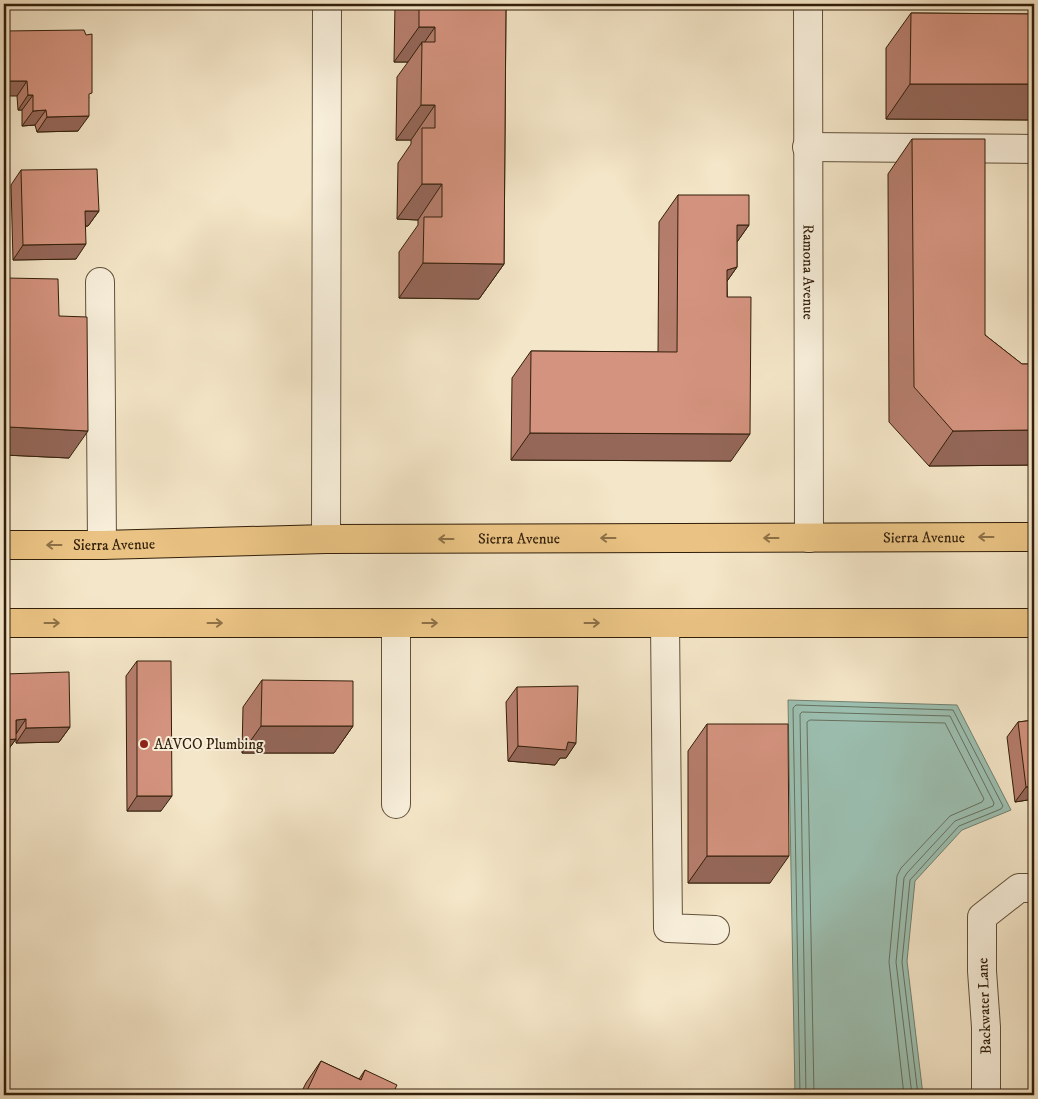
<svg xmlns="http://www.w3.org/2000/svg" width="1038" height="1099" font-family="'IM FELL DW Pica',serif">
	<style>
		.water { fill: #9cc0b2; stroke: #72806f }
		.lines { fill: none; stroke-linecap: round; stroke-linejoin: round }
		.shore { stroke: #67705e; stroke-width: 1 }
		.minor-casing { stroke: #62513a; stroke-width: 30 }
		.major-casing { stroke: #321f0a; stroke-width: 30 }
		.minor { stroke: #f8efdb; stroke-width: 28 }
		.major { stroke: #eac384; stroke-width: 28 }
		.wall { fill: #b67e6d; stroke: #321f0a }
		.shaded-wall { fill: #946759; stroke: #321f0a }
		.building { fill: #d4937f; stroke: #321f0a }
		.oneway { stroke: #8e7147 }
		.poi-dot { fill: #8f2418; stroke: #f8efdb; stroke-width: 2 }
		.labels { text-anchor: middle; stroke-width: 4; stroke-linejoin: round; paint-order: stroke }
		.street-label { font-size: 15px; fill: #321f0a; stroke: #f8efdb }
		.poi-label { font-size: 15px; fill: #321f0a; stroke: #f8efdb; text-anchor: start }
	</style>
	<rect width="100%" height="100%" fill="#f4e6c8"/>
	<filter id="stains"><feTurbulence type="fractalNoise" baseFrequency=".004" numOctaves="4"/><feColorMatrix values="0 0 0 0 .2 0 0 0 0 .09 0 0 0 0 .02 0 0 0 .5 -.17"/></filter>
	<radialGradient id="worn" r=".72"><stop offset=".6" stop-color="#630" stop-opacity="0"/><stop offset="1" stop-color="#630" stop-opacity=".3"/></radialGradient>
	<path class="water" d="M 788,700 L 957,705 L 1011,810 L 962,830 L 915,881 L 907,961 L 923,1095 L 795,1095 Z"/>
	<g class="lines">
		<g class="shore">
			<path d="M 800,1095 L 793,708 L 796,705 L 953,710 L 1003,806 L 1001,809 L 959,826 L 910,880 L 902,962 L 918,1095"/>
			<path d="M 806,1095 L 800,714 L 802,712 L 950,716 L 994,803 L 993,806 L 955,821 L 907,873 L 904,878 L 896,962 L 912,1095"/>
			<path d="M 814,1095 L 807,722 L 810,720 L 945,723 L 984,799 L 982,802 L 950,816 L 901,868 L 897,876 L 889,962 L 904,1095"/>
		</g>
		<g class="minor-casing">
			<g id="minor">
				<path id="s1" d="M 808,4 L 809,538"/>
				<path d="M 807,147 L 1034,149"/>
				<path d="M 100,282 L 102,545"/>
				<path d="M 326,539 L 327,4"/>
				<path d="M 665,623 L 668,928 L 715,930"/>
				<path d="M 396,624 L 396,804"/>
				<path d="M 986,1095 L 986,1027 L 982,971 L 982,917 L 1019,888 L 1034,888"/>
			</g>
		</g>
		<g class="major-casing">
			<g id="major">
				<path id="s2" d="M 4,545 L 102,545 L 326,539 L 1034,537"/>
				<path d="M 4,623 L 1034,623"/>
			</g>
		</g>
		<use href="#minor" class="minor"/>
		<use href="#major" class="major"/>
	</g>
	<g class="wall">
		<path d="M 395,4 L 506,4 L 504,264 L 479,299 L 399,298 L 399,252 L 418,225 L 418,220 L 397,219 L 398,163 L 411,144 L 411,140 L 396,140 L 397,77 L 408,62 L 394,62 Z"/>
		<path d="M 911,13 L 1034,14 L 1034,120 L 886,119 L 886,48 Z"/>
		<path d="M 4,31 L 89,97 L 78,131 L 37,132 L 35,125 L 22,126 L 22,110 L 18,110 L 17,96 Z"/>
		<path d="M 912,139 L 985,335 L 1022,364 L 1034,364 L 1034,465 L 929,466 L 889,422 L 888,174 Z"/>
		<path d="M 21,170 L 99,211 L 88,226 L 86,226 L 76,259 L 13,260 L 11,185 Z"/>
		<path d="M 678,195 L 749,225 L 737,242 L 737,267 L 727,281 L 731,461 L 511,460 L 512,378 L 531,351 L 658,352 L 659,222 Z"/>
		<path d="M 6,278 L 59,316 L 69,458 L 4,455 L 4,281 Z"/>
		<path d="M 137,661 L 161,811 L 127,811 L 126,676 Z"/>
		<path d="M 4,674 L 70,727 L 59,742 L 16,743 L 16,739 L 5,754 L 4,754 Z"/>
		<path d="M 262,680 L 353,726 L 334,753 L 242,753 L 243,707 Z"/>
		<path d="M 517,687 L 576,743 L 566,758 L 560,758 L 555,765 L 508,761 L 506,702 Z"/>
		<path d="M 1034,720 L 1034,799 L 1015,802 L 1007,737 L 1018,722 Z"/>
		<path d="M 707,724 L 770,883 L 688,883 L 688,751 Z"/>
		<path d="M 321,1061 L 359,1079 L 365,1070 L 395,1089 L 408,1095 L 300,1095 L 306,1083 Z"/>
	</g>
	<g class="shaded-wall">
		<path d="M 419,27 L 435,27 L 422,46 L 422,42 L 408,62 L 394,62 Z"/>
		<path d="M 4,81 L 27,81 L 17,96 L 4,96 Z"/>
		<path d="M 910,84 L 1034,84 L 1034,120 L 886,119 Z"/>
		<path d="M 28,95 L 33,95 L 22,110 L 18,110 Z"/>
		<path d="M 421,105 L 435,105 L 411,140 L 396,140 Z"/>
		<path d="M 46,110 L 35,125 L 22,126 L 33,111 Z"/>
		<path d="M 89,116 L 78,131 L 37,132 L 47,117 Z"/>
		<path d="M 422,184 L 442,184 L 418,220 L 397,219 Z"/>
		<path d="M 85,211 L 99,211 L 88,226 L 75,226 Z"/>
		<path d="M 737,225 L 749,225 L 730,252 Z"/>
		<path d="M 86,244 L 76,259 L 13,260 L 23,245 Z"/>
		<path d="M 423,263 L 504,264 L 479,299 L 399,298 Z"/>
		<path d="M 737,267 L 718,294 L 727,270 Z"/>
		<path d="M 9,427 L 88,431 L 69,458 L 4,455 L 4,434 Z"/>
		<path d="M 1034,430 L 1034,465 L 929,466 L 953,431 Z"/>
		<path d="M 530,433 L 750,434 L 731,461 L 511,460 Z"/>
		<path d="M 26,719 L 16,734 L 16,720 Z"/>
		<path d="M 261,726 L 353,726 L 334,753 L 242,753 Z"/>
		<path d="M 70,727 L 59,742 L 16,743 L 26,728 Z"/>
		<path d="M 16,739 L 5,754 L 4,754 L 4,740 Z"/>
		<path d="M 568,742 L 576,743 L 566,758 L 560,758 L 555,765 L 508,761 L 518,746 Z"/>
		<path d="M 1034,786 L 1034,799 L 1015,802 L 1026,787 Z"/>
		<path d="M 137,796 L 172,796 L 161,811 L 127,811 Z"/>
		<path d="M 707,856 L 789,856 L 770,883 L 688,883 Z"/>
	</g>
	<g class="building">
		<path d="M 419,4 L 506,4 L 504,264 L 423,263 L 424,217 L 442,217 L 442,184 L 422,184 L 422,128 L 435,128 L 435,105 L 421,105 L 422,42 L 435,42 L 435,27 L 419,27 Z"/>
		<path d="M 911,13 L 1034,14 L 1034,84 L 910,84 Z"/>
		<path d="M 84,30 L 86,35 L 92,34 L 92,93 L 89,94 L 89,116 L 47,117 L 46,110 L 33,111 L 33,95 L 28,95 L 27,81 L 4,81 L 4,31 Z"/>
		<path d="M 912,139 L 985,139 L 985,335 L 1022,364 L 1034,364 L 1034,430 L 953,431 L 914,387 Z"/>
		<path d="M 97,169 L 99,211 L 85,211 L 86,244 L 23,245 L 21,170 Z"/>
		<path d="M 678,195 L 749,195 L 749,225 L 737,225 L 737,267 L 727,270 L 727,297 L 751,297 L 750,434 L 530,433 L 531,351 L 677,352 Z"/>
		<path d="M 6,278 L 58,279 L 59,316 L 87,317 L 88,431 L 9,427 Z"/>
		<path d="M 137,661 L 171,661 L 172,796 L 137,796 Z"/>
		<path d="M 69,672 L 70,727 L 26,728 L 26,719 L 16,720 L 16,739 L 4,740 L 4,674 Z"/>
		<path d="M 262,680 L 353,681 L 353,726 L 261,726 Z"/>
		<path d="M 578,686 L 576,743 L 568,742 L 566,750 L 518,746 L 517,687 Z"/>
		<path d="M 1034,720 L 1034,786 L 1026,787 L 1018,722 Z"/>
		<path d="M 707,724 L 788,724 L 789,856 L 707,856 Z"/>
		<path d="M 321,1061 L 361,1080 L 365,1070 L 397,1085 L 395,1089 L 408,1095 L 305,1095 Z"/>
	</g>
	<defs><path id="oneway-shaft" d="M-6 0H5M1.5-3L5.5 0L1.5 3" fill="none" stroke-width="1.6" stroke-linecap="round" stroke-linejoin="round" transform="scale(1.25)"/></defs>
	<g class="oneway">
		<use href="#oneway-shaft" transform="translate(986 537) rotate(180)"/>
		<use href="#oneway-shaft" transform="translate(608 538) rotate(180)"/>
		<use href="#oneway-shaft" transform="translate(771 538) rotate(180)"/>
		<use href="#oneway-shaft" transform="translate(446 539) rotate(180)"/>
		<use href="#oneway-shaft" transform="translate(54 545) rotate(-180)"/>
		<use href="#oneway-shaft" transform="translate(52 623)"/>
		<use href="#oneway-shaft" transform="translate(215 623)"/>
		<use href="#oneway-shaft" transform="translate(430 623)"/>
		<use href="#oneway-shaft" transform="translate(592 623)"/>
	</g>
	<circle class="poi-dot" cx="144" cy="744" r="5"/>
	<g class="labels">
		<g class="street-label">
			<text dy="5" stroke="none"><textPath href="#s1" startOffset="268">Ramona Avenue</textPath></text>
			<text dy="5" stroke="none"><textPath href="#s2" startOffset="920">Sierra Avenue</textPath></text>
			<text dy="5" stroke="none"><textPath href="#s2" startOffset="515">Sierra Avenue</textPath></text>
			<text dy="5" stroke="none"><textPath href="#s2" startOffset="110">Sierra Avenue</textPath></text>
			<text transform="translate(984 1006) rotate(-92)" y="5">Backwater Lane</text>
		</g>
		<g class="poi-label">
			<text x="154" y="749">AAVCO Plumbing</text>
		</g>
	</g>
	<rect width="1038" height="1099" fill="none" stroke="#f4e6c8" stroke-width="20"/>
	<rect x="5" y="5" width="1028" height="1089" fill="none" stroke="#321f0a" stroke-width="2.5"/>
	<rect x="10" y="10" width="1018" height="1079" fill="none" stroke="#321f0a"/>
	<rect width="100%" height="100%" filter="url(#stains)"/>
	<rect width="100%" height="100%" fill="url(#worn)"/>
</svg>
